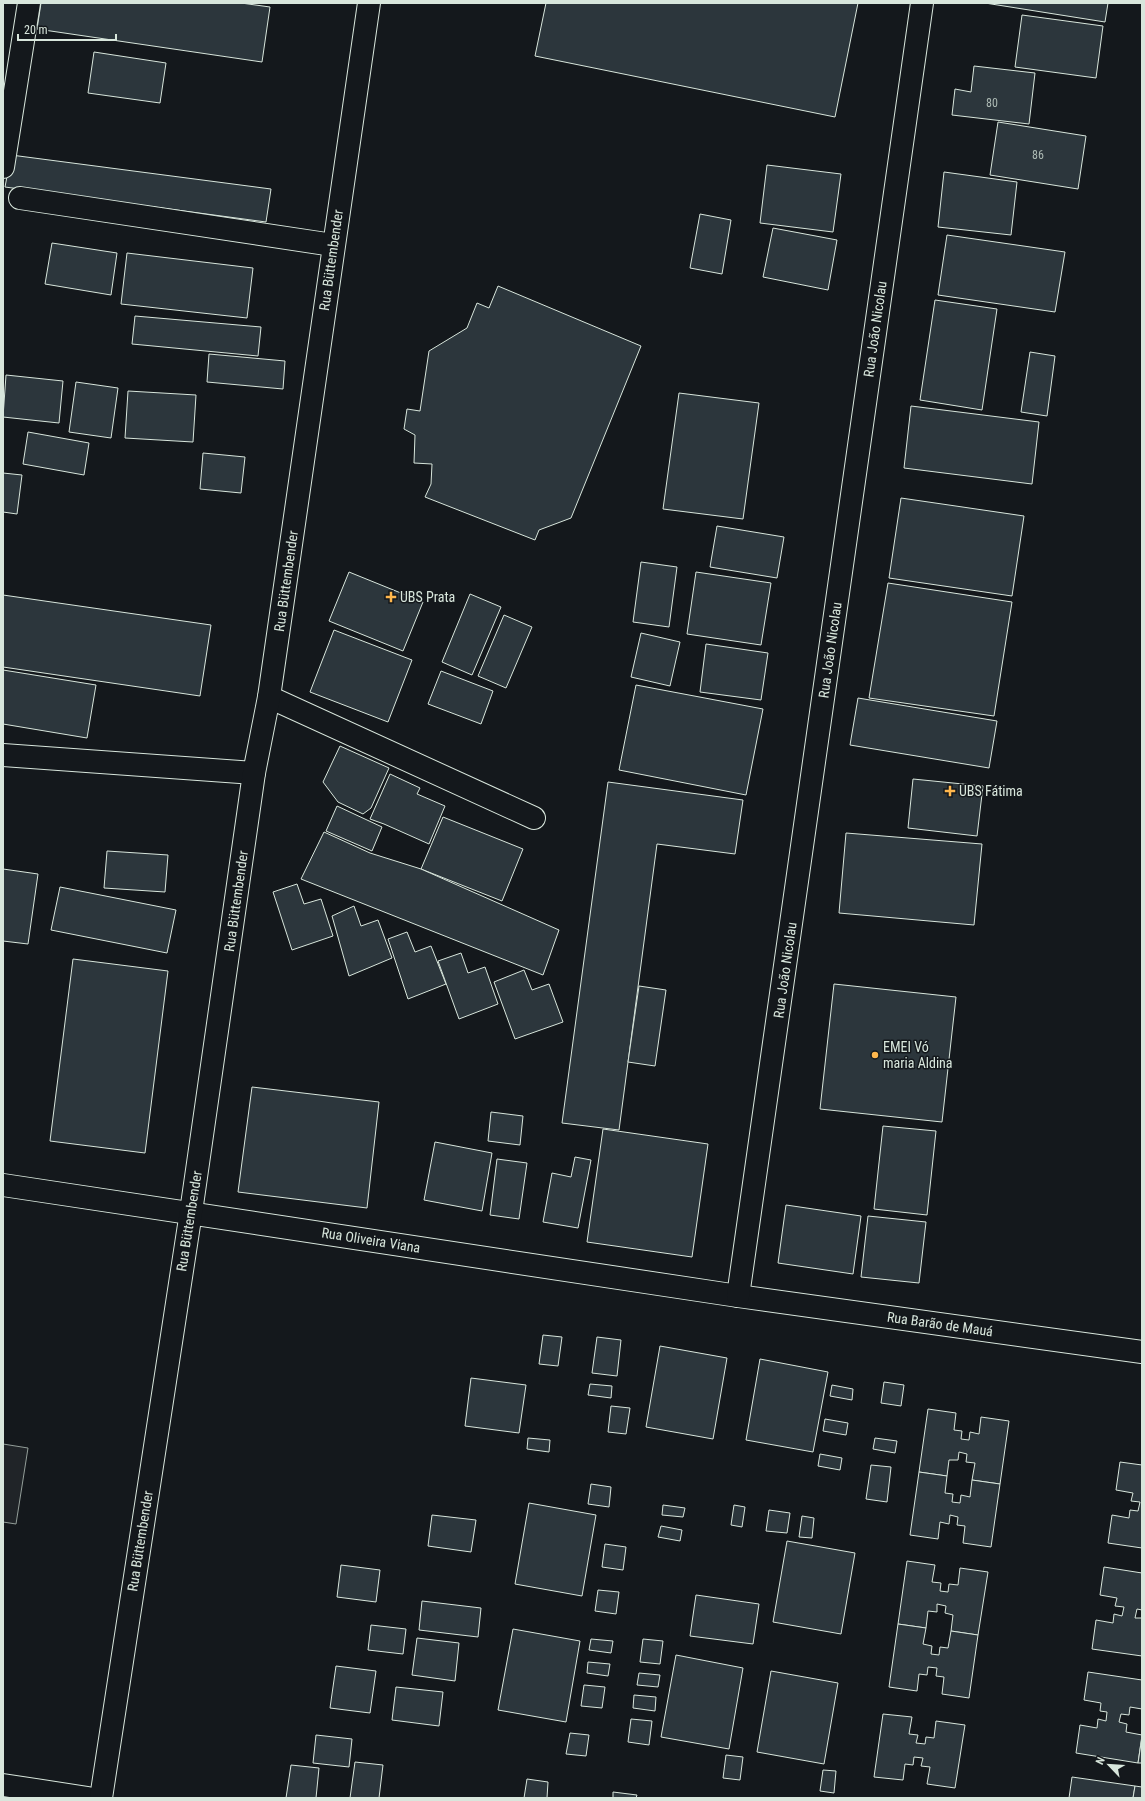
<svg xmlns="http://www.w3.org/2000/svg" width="1145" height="1801" font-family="'Roboto Condensed',sans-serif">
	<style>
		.green { fill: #202428; stroke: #939e99 }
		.building { fill: #2c363c; stroke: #d8e6dc }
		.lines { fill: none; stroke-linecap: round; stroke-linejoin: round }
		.minor-casing { stroke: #d8e6dc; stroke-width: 24 }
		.minor { stroke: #14181c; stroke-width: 22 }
		.poi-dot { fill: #ffb74d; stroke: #14181c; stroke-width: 1.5 }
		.labels { text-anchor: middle; stroke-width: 3; stroke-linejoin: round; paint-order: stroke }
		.number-label { font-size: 12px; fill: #adbab4 }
		.street-label { font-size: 14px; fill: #d8e6dc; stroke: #14181c }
		.poi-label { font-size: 14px; fill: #d8e6dc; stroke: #14181c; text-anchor: start }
	</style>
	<rect width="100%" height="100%" fill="#14181c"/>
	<path class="green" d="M 3,1444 L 28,1448 L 16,1524 L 3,1522 Z"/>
	<g class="building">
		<path d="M 41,3 L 241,3 L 270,7 L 262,62 L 37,29 Z"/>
		<path d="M 546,3 L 858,3 L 835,117 L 535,56 Z"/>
		<path d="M 985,3 L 1108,3 L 1105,22 Z"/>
		<path d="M 1022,15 L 1103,26 L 1096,78 L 1015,67 Z"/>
		<path d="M 94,52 L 166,63 L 160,103 L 88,93 Z"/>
		<path d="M 974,66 L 1035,73 L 1029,124 L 952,115 L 955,89 L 971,92 Z"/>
		<path d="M 998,122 L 1086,136 L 1078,189 L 990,175 Z"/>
		<path d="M 11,155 L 271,189 L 266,222 L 5,187 Z"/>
		<path d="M 767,165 L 841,174 L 833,232 L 760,223 Z"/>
		<path d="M 944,172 L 1017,182 L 1011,235 L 938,227 Z"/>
		<path d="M 700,214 L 731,220 L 722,274 L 690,268 Z"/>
		<path d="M 773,228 L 837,240 L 828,290 L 763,277 Z"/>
		<path d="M 947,235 L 1065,252 L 1055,312 L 938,295 Z"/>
		<path d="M 52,243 L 117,253 L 111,295 L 45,284 Z"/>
		<path d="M 127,253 L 253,268 L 247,318 L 121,304 Z"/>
		<path d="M 498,286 L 641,346 L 571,518 L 539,530 L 535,540 L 425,497 L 431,484 L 432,464 L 414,463 L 415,435 L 404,429 L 407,409 L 420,411 L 429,351 L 467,328 L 477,303 L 489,308 Z"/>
		<path d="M 935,300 L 997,309 L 982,410 L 920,400 Z"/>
		<path d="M 135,316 L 261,327 L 258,356 L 132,344 Z"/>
		<path d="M 1030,352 L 1055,356 L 1047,416 L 1021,412 Z"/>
		<path d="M 209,354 L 285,361 L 283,389 L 207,382 Z"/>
		<path d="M 6,375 L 63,381 L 59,423 L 3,417 Z"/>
		<path d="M 76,382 L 118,388 L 111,438 L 69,432 Z"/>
		<path d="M 128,391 L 196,395 L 193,442 L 125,438 Z"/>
		<path d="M 679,393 L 759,403 L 743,519 L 663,509 Z"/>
		<path d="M 911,406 L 1039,422 L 1032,484 L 904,468 Z"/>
		<path d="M 28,432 L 89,443 L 84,475 L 23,464 Z"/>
		<path d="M 203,453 L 245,457 L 241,493 L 200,489 Z"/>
		<path d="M 3,473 L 22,475 L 17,514 L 3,512 Z"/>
		<path d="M 901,498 L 1024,516 L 1012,596 L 889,578 Z"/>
		<path d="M 717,526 L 784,537 L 777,578 L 710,567 Z"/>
		<path d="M 641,562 L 677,567 L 669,627 L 633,622 Z"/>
		<path d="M 349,572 L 423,602 L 403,651 L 329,621 Z"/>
		<path d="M 696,572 L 771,583 L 761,645 L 687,634 Z"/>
		<path d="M 888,583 L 1012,602 L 994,716 L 869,698 Z"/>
		<path d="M 470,594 L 501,607 L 472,675 L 442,662 Z"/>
		<path d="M 3,595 L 211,625 L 200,696 L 3,667 Z"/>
		<path d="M 504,615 L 532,627 L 506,688 L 478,676 Z"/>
		<path d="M 334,630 L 412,660 L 388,722 L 310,692 Z"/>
		<path d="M 641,633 L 680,642 L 670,686 L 631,677 Z"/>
		<path d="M 706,644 L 768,653 L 761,700 L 700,692 Z"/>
		<path d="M 3,670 L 96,685 L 87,738 L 3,724 Z"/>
		<path d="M 441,671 L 493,691 L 481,724 L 428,704 Z"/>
		<path d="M 636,685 L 763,709 L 746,795 L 619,770 Z"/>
		<path d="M 858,698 L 997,721 L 989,768 L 850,745 Z"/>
		<path d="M 340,746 L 389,768 L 371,808 L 363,814 L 338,802 L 323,782 Z"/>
		<path d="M 390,774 L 420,788 L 417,794 L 445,806 L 429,844 L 384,824 L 370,819 Z"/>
		<path d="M 913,779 L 983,786 L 977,836 L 908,828 Z"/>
		<path d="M 608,782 L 743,800 L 735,854 L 657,844 L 619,1130 L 562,1123 Z"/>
		<path d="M 337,806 L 382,827 L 372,851 L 326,831 Z"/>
		<path d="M 443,817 L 523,849 L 502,901 L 421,869 Z"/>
		<path d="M 324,832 L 370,853 L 421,869 L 559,930 L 543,975 L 301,879 Z"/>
		<path d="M 846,833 L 982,844 L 974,925 L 839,913 Z"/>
		<path d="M 107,851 L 168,855 L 165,892 L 104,888 Z"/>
		<path d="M 3,869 L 38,874 L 28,944 L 3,941 Z"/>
		<path d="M 297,884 L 304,904 L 321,899 L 333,936 L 292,950 L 273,892 Z"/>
		<path d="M 60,887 L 176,910 L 167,953 L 51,930 Z"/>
		<path d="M 354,906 L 361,926 L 378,920 L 392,958 L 349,976 L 332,916 Z"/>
		<path d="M 407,932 L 415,952 L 431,946 L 446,984 L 408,999 L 388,939 Z"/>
		<path d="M 461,953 L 468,973 L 485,967 L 498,1004 L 459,1019 L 438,961 Z"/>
		<path d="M 73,959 L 168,971 L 145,1153 L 50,1141 Z"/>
		<path d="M 524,970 L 532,990 L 549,984 L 563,1022 L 515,1039 L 494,982 Z"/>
		<path d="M 834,984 L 956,997 L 942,1122 L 820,1109 Z"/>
		<path d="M 639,986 L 666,990 L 655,1066 L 628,1062 Z"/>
		<path d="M 252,1087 L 379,1102 L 367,1208 L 238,1192 Z"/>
		<path d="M 491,1112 L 523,1116 L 520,1145 L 488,1141 Z"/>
		<path d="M 883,1126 L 936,1131 L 927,1215 L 874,1209 Z"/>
		<path d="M 603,1129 L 708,1144 L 692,1257 L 587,1242 Z"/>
		<path d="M 435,1142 L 492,1153 L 482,1211 L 424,1200 Z"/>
		<path d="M 575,1157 L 591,1160 L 578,1228 L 543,1222 L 552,1173 L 571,1177 Z"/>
		<path d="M 497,1159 L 527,1163 L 519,1219 L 490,1215 Z"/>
		<path d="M 786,1205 L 861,1216 L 853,1274 L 778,1263 Z"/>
		<path d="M 868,1216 L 926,1222 L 919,1283 L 861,1277 Z"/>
		<path d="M 543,1335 L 562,1337 L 558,1366 L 539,1364 Z"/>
		<path d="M 597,1337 L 621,1340 L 617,1376 L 592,1373 Z"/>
		<path d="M 660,1346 L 727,1358 L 713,1439 L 646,1427 Z"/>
		<path d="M 760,1359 L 828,1372 L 813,1452 L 746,1440 Z"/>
		<path d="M 471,1378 L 526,1385 L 519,1433 L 465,1426 Z"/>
		<path d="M 884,1382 L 904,1385 L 901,1406 L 881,1403 Z"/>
		<path d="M 590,1384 L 612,1386 L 611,1398 L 588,1395 Z"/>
		<path d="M 832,1385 L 853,1389 L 852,1400 L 830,1396 Z"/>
		<path d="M 611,1406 L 630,1408 L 626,1434 L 608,1432 Z"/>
		<path d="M 928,1409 L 956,1413 L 954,1430 L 962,1431 L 961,1439 L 969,1440 L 970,1432 L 979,1434 L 981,1417 L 1009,1421 L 1000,1484 L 972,1480 L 975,1463 L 966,1462 L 967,1454 L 959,1452 L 958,1460 L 949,1460 L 947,1476 L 919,1472 Z"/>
		<path d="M 825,1419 L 848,1423 L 846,1435 L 823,1431 Z"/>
		<path d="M 528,1438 L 550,1440 L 549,1452 L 527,1449 Z"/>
		<path d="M 875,1438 L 897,1441 L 895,1453 L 873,1449 Z"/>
		<path d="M 820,1454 L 842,1458 L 840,1470 L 818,1466 Z"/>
		<path d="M 1120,1462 L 1142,1465 L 1142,1548 L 1108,1543 L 1112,1515 L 1129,1518 L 1130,1510 L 1138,1511 L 1140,1502 L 1131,1501 L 1133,1493 L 1116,1490 Z"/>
		<path d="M 871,1465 L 891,1467 L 887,1502 L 866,1499 Z"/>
		<path d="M 919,1472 L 947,1476 L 945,1493 L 953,1494 L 952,1502 L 960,1503 L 961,1495 L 970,1497 L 972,1480 L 1000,1484 L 991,1547 L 963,1543 L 965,1526 L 957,1525 L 958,1517 L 950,1515 L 949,1524 L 940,1522 L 938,1539 L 910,1535 Z"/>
		<path d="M 591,1484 L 611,1487 L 609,1507 L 588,1504 Z"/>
		<path d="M 529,1503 L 596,1515 L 582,1596 L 515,1584 Z"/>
		<path d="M 663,1505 L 685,1508 L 683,1517 L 662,1515 Z"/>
		<path d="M 734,1505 L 745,1507 L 742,1527 L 731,1525 Z"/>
		<path d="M 769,1510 L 790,1513 L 787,1533 L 766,1531 Z"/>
		<path d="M 432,1515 L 476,1520 L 471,1552 L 428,1546 Z"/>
		<path d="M 802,1516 L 814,1518 L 812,1538 L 799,1537 Z"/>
		<path d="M 661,1526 L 682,1530 L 680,1541 L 658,1537 Z"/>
		<path d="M 787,1541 L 855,1553 L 841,1634 L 773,1622 Z"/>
		<path d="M 605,1544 L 626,1547 L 623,1570 L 602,1567 Z"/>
		<path d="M 907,1561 L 935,1565 L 932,1582 L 941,1583 L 940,1591 L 948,1592 L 949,1584 L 958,1585 L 960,1568 L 988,1572 L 978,1635 L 951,1631 L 953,1615 L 945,1613 L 946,1606 L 937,1604 L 937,1612 L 928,1611 L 926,1628 L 898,1624 Z"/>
		<path d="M 341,1565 L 380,1570 L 376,1602 L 337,1597 Z"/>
		<path d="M 1104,1567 L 1142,1573 L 1142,1610 L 1137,1609 L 1135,1618 L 1142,1618 L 1142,1656 L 1092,1649 L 1096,1620 L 1113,1623 L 1114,1614 L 1122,1616 L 1124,1607 L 1115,1606 L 1117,1598 L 1100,1595 Z"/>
		<path d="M 598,1590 L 619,1592 L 616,1614 L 595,1611 Z"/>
		<path d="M 696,1595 L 759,1604 L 753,1644 L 690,1636 Z"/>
		<path d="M 422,1601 L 481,1608 L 478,1637 L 419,1630 Z"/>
		<path d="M 898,1624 L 926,1628 L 923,1644 L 932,1646 L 931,1654 L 939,1655 L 940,1647 L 948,1648 L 951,1631 L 978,1635 L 969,1698 L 942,1694 L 944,1677 L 936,1676 L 937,1668 L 928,1667 L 927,1675 L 919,1674 L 917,1691 L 889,1687 Z"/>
		<path d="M 371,1625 L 406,1629 L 403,1654 L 368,1650 Z"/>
		<path d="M 513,1629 L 580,1641 L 566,1722 L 498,1710 Z"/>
		<path d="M 417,1638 L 459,1643 L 455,1681 L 412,1675 Z"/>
		<path d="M 591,1639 L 613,1641 L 611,1653 L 589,1650 Z"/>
		<path d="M 643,1639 L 663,1641 L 660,1664 L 640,1662 Z"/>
		<path d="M 676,1655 L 743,1668 L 729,1749 L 661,1737 Z"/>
		<path d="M 588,1662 L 610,1664 L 608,1676 L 587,1673 Z"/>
		<path d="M 336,1666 L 376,1671 L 370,1713 L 330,1708 Z"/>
		<path d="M 771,1671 L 838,1683 L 824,1764 L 757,1752 Z"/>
		<path d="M 1088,1672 L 1142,1680 L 1142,1709 L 1130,1707 L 1129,1715 L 1121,1714 L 1119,1722 L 1127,1724 L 1126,1732 L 1142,1735 L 1138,1763 L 1076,1753 L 1080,1725 L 1097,1728 L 1098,1719 L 1106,1721 L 1107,1712 L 1100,1711 L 1101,1703 L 1084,1700 Z"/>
		<path d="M 639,1673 L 660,1675 L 658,1687 L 637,1685 Z"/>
		<path d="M 584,1685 L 605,1687 L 602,1708 L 581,1706 Z"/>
		<path d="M 396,1687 L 443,1692 L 439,1726 L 392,1720 Z"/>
		<path d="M 634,1695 L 656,1697 L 655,1711 L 633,1708 Z"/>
		<path d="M 883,1714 L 912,1717 L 909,1734 L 918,1735 L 916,1743 L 925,1744 L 926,1737 L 934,1738 L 936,1721 L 965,1725 L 955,1788 L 927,1784 L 930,1767 L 921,1766 L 923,1758 L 914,1757 L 913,1765 L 905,1764 L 903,1780 L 874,1777 Z"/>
		<path d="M 631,1719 L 652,1721 L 649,1745 L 628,1742 Z"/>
		<path d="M 570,1733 L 589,1735 L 586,1756 L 566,1754 Z"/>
		<path d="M 316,1735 L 352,1739 L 349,1767 L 313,1763 Z"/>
		<path d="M 1142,1737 L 1142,1763 L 1138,1763 Z"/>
		<path d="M 726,1755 L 743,1757 L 740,1780 L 723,1778 Z"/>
		<path d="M 355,1762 L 383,1765 L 379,1798 L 350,1798 Z"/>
		<path d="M 291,1765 L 319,1768 L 316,1798 L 286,1798 Z"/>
		<path d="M 823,1770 L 836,1771 L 834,1793 L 820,1791 Z"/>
		<path d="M 1072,1777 L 1135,1786 L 1133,1798 L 1069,1798 Z"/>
		<path d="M 527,1779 L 548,1782 L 547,1798 L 524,1798 Z"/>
		<path d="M 1135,1786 L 1142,1787 L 1142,1798 L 1133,1798 Z"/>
		<path d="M 613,1792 L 637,1795 L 636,1798 L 613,1798 Z"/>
	</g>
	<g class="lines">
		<g class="minor-casing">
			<g id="minor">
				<path d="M 3,167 L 29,3"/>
				<path d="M 20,198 L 333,245"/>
				<path d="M 269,697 L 534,818"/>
				<path d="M 3,755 L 254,773"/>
				<path d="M 3,1185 L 738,1296 L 1142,1352"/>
				<path d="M 738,1296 L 922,3"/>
				<path d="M 3,1785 L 88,1798"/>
				<path d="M 101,1798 L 191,1212 L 254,773 L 269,697 L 369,3"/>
			</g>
		</g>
		<use href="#minor" class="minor"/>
	</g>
	<g class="poi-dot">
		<path d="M389 591h4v4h4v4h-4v4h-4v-4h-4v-4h4z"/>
		<path d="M948 785h4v4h4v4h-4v4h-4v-4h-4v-4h4z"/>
		<circle cx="875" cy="1055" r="4"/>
	</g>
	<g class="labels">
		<g class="number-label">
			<text x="992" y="107">80</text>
			<text x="1038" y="159">86</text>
		</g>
		<g class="street-label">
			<text transform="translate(331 260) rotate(-82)" y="5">Rua Büttembender</text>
			<text transform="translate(875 329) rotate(-82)" y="5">Rua João Nicolau</text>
			<text transform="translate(286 581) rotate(-82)" y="5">Rua Büttembender</text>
			<text transform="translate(830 650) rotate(-82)" y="5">Rua João Nicolau</text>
			<text transform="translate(236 901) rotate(-82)" y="5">Rua Büttembender</text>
			<text transform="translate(785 970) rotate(-82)" y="5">Rua João Nicolau</text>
			<text transform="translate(189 1221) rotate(-81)" y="5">Rua Büttembender</text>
			<text transform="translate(371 1240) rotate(9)" y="5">Rua Oliveira Viana</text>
			<text transform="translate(940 1324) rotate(8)" y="5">Rua Barão de Mauá</text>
			<text transform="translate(140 1541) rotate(-81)" y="5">Rua Büttembender</text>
		</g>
		<g class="poi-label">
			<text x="400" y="602">UBS Prata</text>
			<text x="959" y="796">UBS Fátima</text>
			<text x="883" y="1052">EMEI Vó<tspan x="883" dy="16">maria Aldina</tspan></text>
		</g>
	</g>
	<rect width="1145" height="1801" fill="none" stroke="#d8e6dc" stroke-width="8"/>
	<g transform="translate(1109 1765) rotate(295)" stroke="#14181c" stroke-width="3" paint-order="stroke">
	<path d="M0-3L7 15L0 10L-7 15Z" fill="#d8e6dc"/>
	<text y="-6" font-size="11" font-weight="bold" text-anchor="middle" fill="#d8e6dc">N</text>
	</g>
	<path d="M18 34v6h98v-6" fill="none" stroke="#d8e6dc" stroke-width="2"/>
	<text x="24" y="34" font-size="12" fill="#d8e6dc" stroke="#14181c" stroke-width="3" paint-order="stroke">20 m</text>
</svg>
